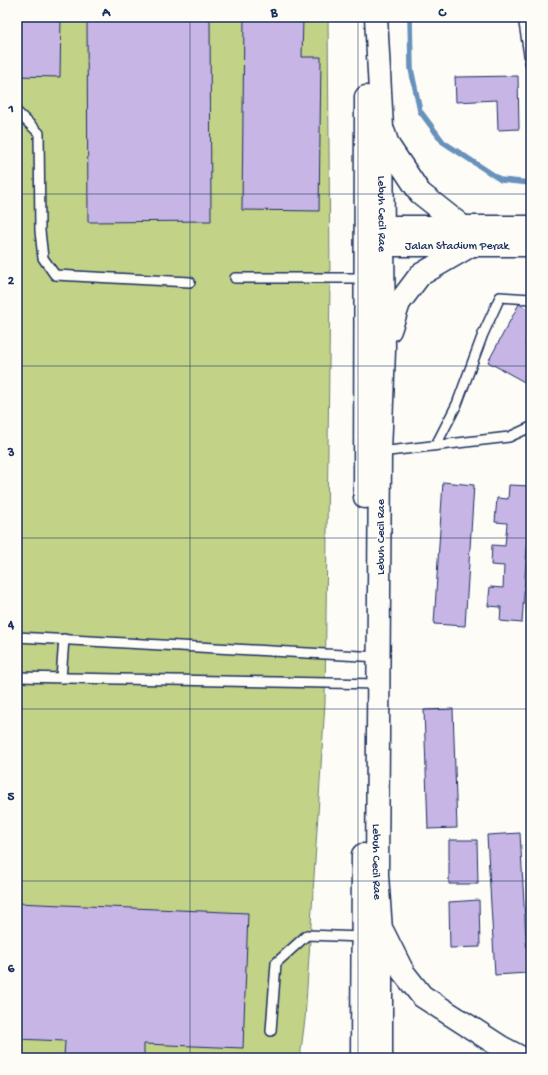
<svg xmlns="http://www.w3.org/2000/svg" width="548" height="1075" font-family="'Gochi Hand',sans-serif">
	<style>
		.park { fill: #c2d287; stroke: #6e8072 }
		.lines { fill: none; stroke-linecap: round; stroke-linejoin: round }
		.stream { stroke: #6891bc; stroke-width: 5.5 }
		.building { fill: #c7b5e5; stroke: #1b2f5e }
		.lane-casing { stroke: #1b2f5e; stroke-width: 12 }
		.secondary-casing { stroke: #1b2f5e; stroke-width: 25 }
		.lane { stroke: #fdfcf7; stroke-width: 9 }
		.secondary { stroke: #fdfcf7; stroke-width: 22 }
		.grid { fill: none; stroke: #1b2f5e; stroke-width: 1; stroke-opacity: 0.55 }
		.labels { text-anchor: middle; stroke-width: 3; stroke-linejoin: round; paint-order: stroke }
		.street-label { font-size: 12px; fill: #1b2f5e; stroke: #fdfcf7 }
		.neatline { fill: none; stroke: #1b2f5e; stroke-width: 1.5 }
		.grid-label { font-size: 13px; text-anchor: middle; font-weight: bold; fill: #1b2f5e }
	</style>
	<rect width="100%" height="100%" fill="#fdfcf7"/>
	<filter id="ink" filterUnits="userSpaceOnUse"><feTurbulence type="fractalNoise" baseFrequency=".025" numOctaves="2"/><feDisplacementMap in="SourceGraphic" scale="8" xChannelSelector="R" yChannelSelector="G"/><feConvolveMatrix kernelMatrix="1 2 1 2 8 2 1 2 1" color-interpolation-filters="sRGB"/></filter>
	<g filter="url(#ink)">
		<path class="park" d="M 17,17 L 328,17 L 330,278 L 325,703 L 305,1019 L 300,1058 L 17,1058 Z"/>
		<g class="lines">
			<path class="stream" d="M 410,17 L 411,69 L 420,111 L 443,142 L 501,180 L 531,183"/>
		</g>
		<g class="building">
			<path d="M 17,17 L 61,17 L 60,77 L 17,76 Z"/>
			<path d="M 87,17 L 210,17 L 211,221 L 88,222 Z"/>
			<path d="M 244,17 L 303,17 L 302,57 L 321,57 L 319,211 L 242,210 Z"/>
			<path d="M 518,76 L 519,129 L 498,130 L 497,100 L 456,102 L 455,77 Z"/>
			<path d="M 519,304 L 531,311 L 531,334 L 525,345 L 531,348 L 531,379 L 528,384 L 488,362 Z"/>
			<path d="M 443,482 L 474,485 L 465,626 L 434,624 Z"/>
			<path d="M 509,485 L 531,486 L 522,623 L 500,621 L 501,607 L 488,606 L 490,587 L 503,588 L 504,566 L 491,565 L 492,545 L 505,546 L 507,523 L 495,522 L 497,498 L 508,499 Z"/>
			<path d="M 453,709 L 457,828 L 428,829 L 424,710 Z"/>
			<path d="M 520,833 L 528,973 L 495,975 L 487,835 Z"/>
			<path d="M 449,840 L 477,840 L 478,884 L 449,884 Z"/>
			<path d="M 479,900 L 480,947 L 450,948 L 449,902 Z"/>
			<path d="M 17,903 L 248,913 L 243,1048 L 144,1044 L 144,1058 L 64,1058 L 65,1041 L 17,1039 Z"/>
		</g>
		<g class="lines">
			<g class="lane-casing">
				<g id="lane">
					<path d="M 523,17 L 531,67"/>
					<path d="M 17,112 L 39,133 L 40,231 L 43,258 L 55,275 L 190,282"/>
					<path d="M 235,278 L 367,278"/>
					<path d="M 436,445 L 457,404 L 483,334 L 500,297 L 531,299"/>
					<path d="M 380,452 L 509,437 L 531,427"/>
					<path d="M 17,637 L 379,657"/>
					<path d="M 17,677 L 379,684"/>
					<path d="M 61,678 L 64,639"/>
					<path d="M 271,1031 L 276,963 L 307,935 L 362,937"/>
				</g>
			</g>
			<g class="secondary-casing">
				<g id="secondary">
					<path id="s1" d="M 376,17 L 382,128 L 384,350 L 380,452 L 377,875 L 381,930 L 381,1058"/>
					<path d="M 384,133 L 388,145 L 420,193 L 463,227"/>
					<path d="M 384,227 L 531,227"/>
					<path id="s2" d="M 383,245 L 531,245"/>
					<path d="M 390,330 L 399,303 L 420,275 L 470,246"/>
					<path d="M 365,497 L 366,97"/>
					<path d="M 383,932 L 403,972 L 422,996 L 501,1047 L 522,1058"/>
					<path d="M 362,1058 L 363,855"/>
				</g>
			</g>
			<use href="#lane" class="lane"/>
			<use href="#secondary" class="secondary"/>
		</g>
	</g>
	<path class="grid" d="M 190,17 L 190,1058M 358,17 L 358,1058M 17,194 L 531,194M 17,366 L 531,366M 17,538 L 531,538M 17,709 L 531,709M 17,881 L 531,881"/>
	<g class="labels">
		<g class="street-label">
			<text dy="4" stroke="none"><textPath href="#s1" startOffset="197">Lebuh Cecil Rae</textPath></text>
			<text dy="4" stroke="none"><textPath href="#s2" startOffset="74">Jalan Stadium Perak</textPath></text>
			<text transform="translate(380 537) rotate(-90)" y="4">Lebuh Cecil Rae</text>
			<text dy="4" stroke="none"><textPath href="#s1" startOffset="845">Lebuh Cecil Rae</textPath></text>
		</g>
	</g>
	<rect width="548" height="1075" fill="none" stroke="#fdfcf7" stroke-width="44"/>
	<rect x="22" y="22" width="504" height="1031" class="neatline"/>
	<g class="grid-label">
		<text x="106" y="16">A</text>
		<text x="274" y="16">B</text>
		<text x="442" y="16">C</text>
		<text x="11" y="112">1</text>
		<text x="11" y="284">2</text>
		<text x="11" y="456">3</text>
		<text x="11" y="628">4</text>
		<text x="11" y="800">5</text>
		<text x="11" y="972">6</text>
	</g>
</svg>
